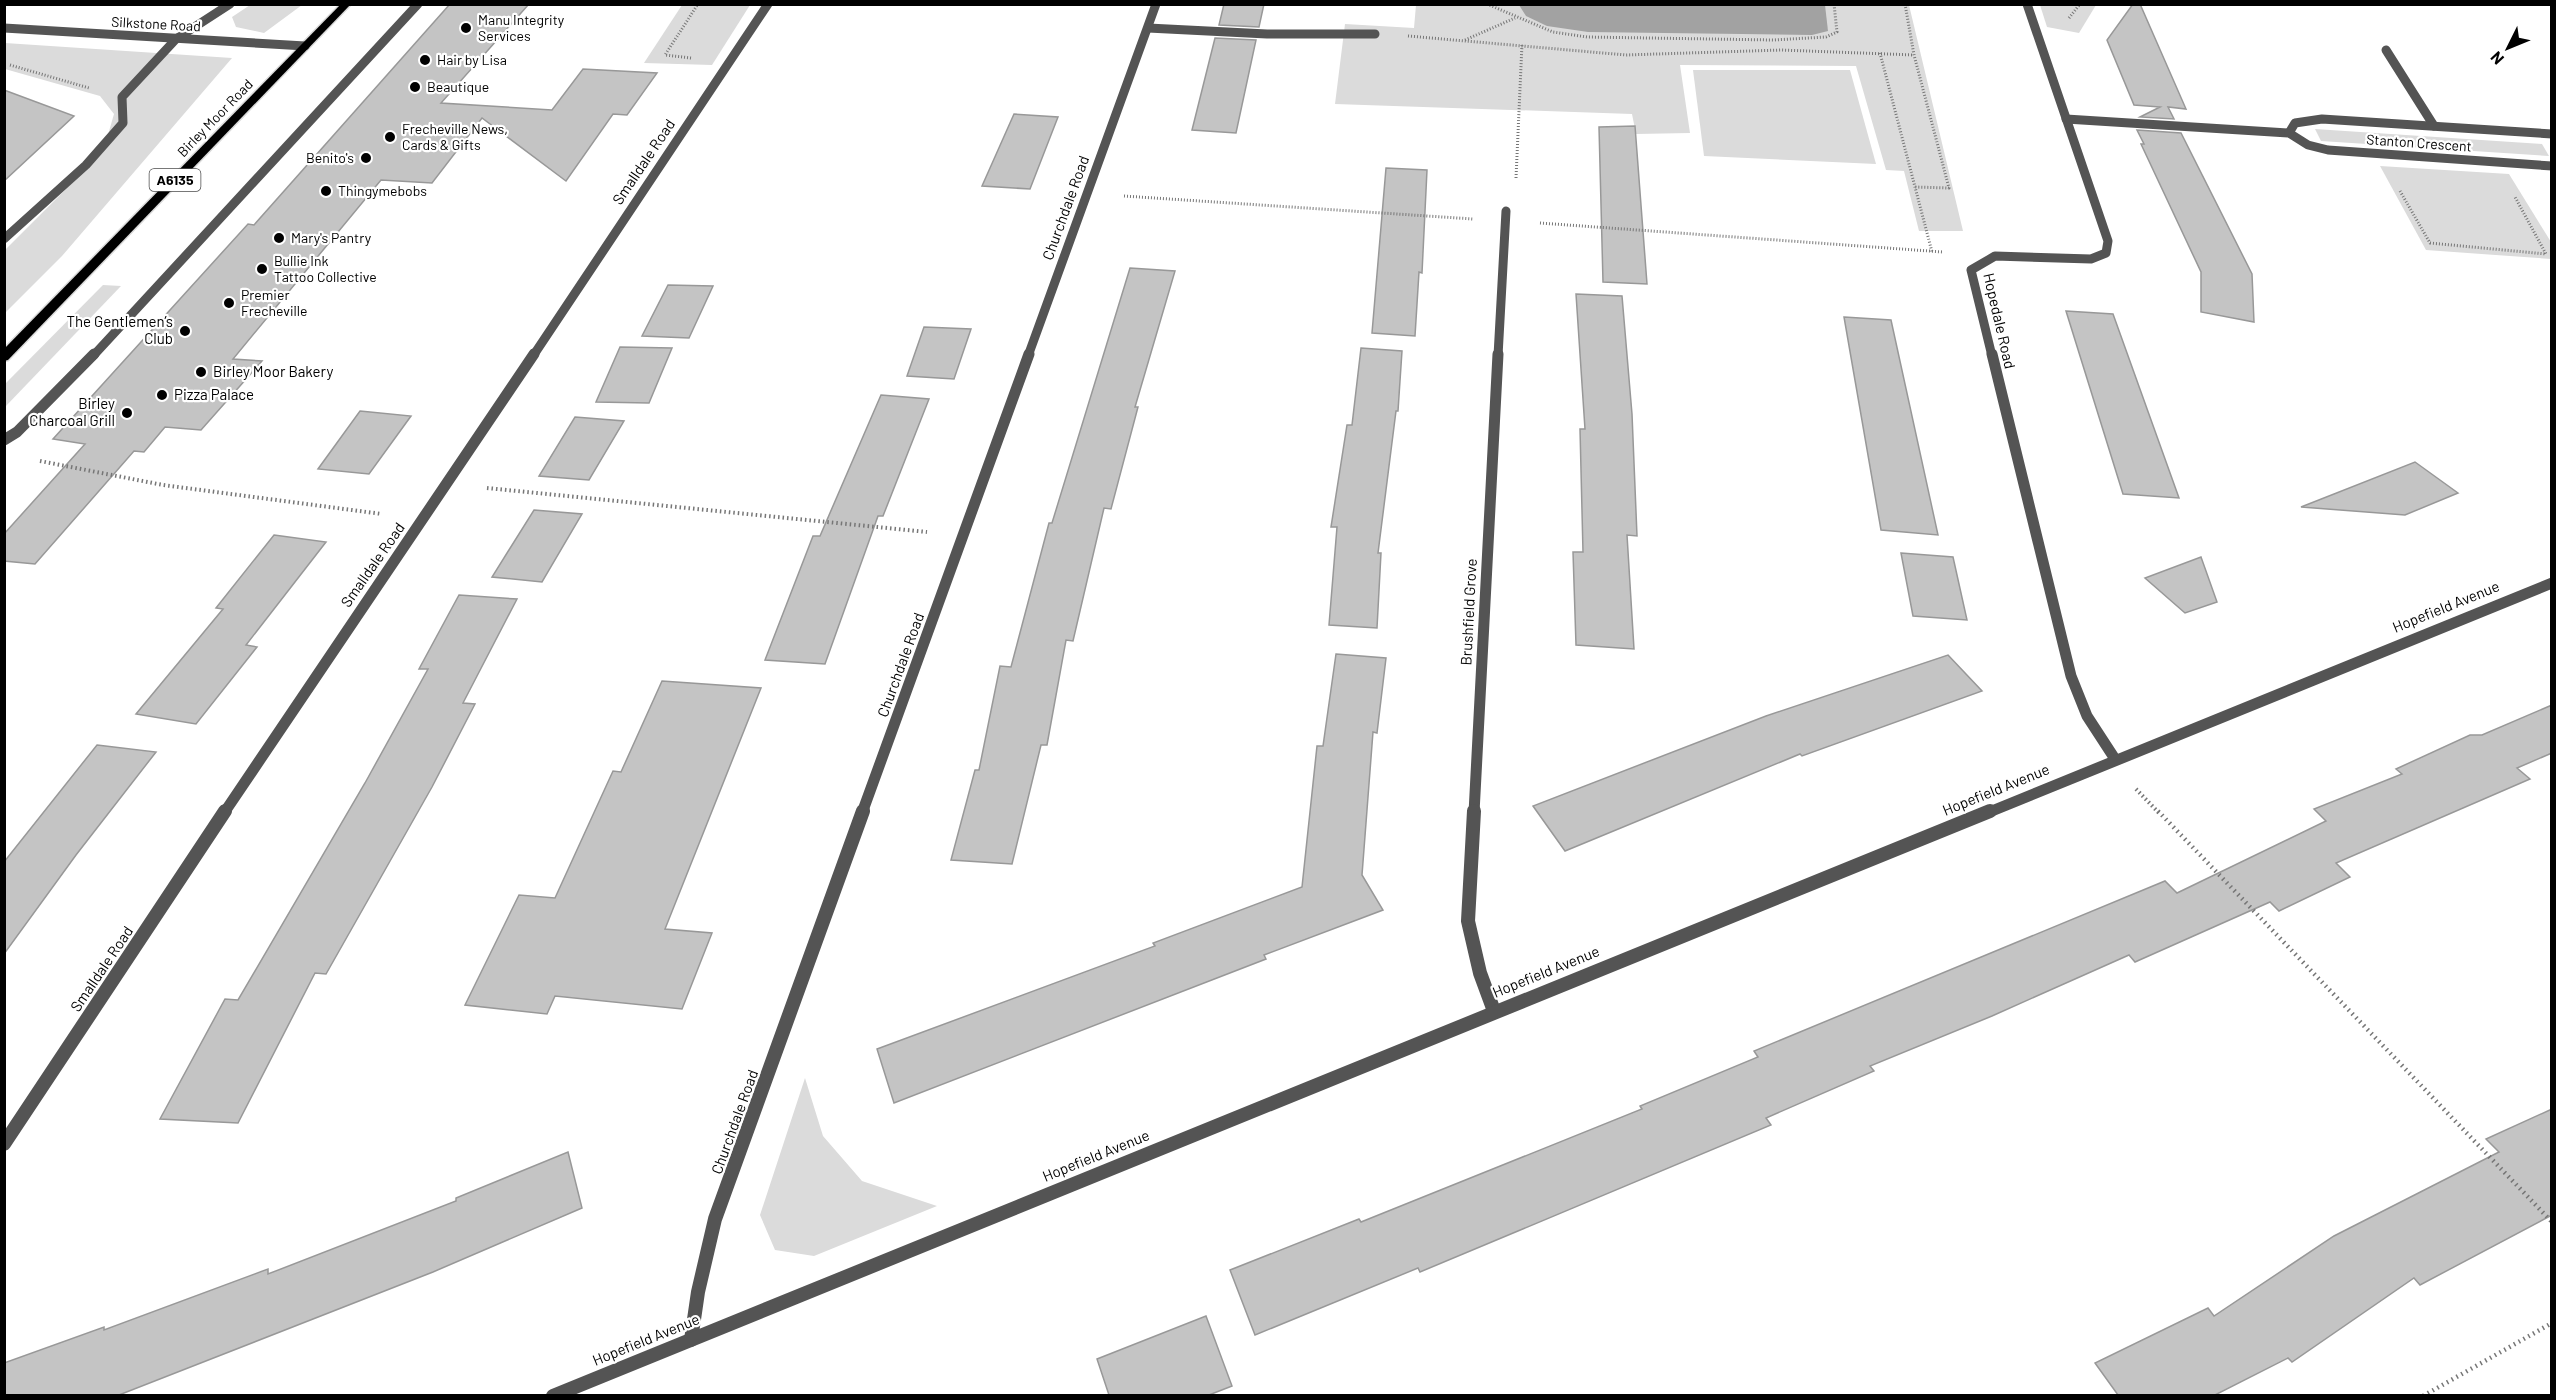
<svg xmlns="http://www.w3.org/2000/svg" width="2556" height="1400" font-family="Barlow,sans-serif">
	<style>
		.green { fill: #dbdbdb }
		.water { fill: #a2a2a2 }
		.building { fill: #c4c4c4; stroke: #989898; stroke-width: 1.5 }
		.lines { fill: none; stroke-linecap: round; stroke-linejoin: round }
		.primary-casing { stroke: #dbdbdb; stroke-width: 3 }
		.path-far2 { stroke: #767676; stroke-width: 3; stroke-dasharray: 1 2; stroke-linecap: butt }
		.path-far1 { stroke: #767676; stroke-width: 4; stroke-dasharray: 1.5 3; stroke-linecap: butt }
		.path { stroke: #767676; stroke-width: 4.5; stroke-dasharray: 1.5 4; stroke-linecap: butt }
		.service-far1 { stroke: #545454; stroke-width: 9 }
		.service { stroke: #545454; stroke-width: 11 }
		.minor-far2 { stroke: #545454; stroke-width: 9 }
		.minor-far1 { stroke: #545454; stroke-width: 11 }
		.minor { stroke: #545454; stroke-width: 14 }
		.tertiary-far1 { stroke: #545454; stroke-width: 11 }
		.tertiary { stroke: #545454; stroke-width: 14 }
		.primary { fill: #000; fill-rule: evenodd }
		.poi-dot { fill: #000; stroke: #fff; stroke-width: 2 }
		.labels { text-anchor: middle; stroke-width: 4.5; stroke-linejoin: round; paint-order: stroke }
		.far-poi-label { font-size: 14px; fill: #000; stroke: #fff; text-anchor: start }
		.far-street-label { font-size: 14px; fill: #000; stroke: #fff }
		.shield { fill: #fff; stroke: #4c4c4c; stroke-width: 1.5 }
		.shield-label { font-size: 14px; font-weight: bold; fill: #000 }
		.street-label { font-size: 15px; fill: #000; stroke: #fff }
		.poi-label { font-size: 15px; fill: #000; stroke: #fff; text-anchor: end }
	</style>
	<rect width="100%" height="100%" fill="#fff"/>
	<g class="green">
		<path d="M 250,5 L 250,4 L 302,5 L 264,33 L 236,27 L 232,17 Z"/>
		<path d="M 682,5 L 750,5 L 712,65 L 644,63 Z"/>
		<path d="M 1416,5 L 1909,5 L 1963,231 L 1919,231 L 1904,171 L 1886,170 L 1856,66 L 1680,65 L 1690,133 L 1636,134 L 1632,114 L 1335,104 L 1345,24 L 1414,28 Z"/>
		<path d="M 2040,5 L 2040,4 L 2096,5 L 2079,33 L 2047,27 Z"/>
		<path d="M 5,43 L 232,58 L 62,256 L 5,313 L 5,250 L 103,152 L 114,114 L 100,96 L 5,69 Z"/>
		<path d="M 1693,70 L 1850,70 L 1876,164 L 1704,156 Z"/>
		<path d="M 2315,129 L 2542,144 L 2549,156 L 2321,141 Z"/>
		<path d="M 2380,166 L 2509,174 L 2551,242 L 2551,259 L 2426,250 Z"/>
		<path d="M 103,285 L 121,286 L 5,407 L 5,384 Z"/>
		<path d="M 805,1078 L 823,1136 L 862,1181 L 937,1206 L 814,1256 L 775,1250 L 760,1215 Z"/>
	</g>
	<path class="water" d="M 1519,5 L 1825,5 L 1828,31 L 1812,35 L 1588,32 L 1547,26 L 1526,16 Z"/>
	<g class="building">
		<path d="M 450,4 L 529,4 L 441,103 L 552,110 L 583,69 L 657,73 L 627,115 L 613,114 L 566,181 L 482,118 L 432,183 L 381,180 L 233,359 L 262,361 L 201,430 L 165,427 L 144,452 L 134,451 L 35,564 L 4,561 L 4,534 L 85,444 L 53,439 L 248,224 L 254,225 Z"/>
		<path d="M 1224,4 L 1264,4 L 1259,27 L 1219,25 Z"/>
		<path d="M 2133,4 L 2140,4 L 2186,109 L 2168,107 L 2174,119 L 2140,117 L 2160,107 L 2134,105 L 2107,40 Z"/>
		<path d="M 1215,38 L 1256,40 L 1236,133 L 1192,130 Z"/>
		<path d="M 4,90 L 74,116 L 4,181 Z"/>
		<path d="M 1014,114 L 1058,117 L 1030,189 L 982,186 Z"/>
		<path d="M 1635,126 L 1647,284 L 1603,282 L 1599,127 Z"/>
		<path d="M 2137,130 L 2181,133 L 2252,274 L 2254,322 L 2201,312 L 2201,272 L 2141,144 L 2144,144 Z"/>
		<path d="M 1386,168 L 1427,170 L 1422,273 L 1419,272 L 1415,336 L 1372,333 Z"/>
		<path d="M 1130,268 L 1175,271 L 1135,407 L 1138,407 L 1111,509 L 1104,508 L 1073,641 L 1066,640 L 1047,745 L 1041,745 L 1012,864 L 951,860 L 975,770 L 979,770 L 1000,666 L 1011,667 L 1049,523 L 1052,523 Z"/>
		<path d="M 668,285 L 713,286 L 689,338 L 642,336 Z"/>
		<path d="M 1576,294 L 1622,296 L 1632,414 L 1637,536 L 1627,535 L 1634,649 L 1576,645 L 1573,552 L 1583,552 L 1580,429 L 1585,429 Z"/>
		<path d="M 2066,311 L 2113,314 L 2179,498 L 2123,494 Z"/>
		<path d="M 1844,317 L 1891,320 L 1938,535 L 1881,530 Z"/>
		<path d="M 924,327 L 971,329 L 954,379 L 907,376 Z"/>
		<path d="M 620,347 L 672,348 L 649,403 L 596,402 Z"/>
		<path d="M 1361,348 L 1402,351 L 1398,411 L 1396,411 L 1378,553 L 1381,553 L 1377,628 L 1329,625 L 1337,527 L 1331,527 L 1347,425 L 1352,425 Z"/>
		<path d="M 881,395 L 929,399 L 883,516 L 878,516 L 825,664 L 765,660 L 813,536 L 820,536 Z"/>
		<path d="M 360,411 L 411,416 L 369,474 L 318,469 Z"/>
		<path d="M 575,417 L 624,421 L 589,480 L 539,476 Z"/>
		<path d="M 2415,462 L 2458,493 L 2405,515 L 2301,507 Z"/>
		<path d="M 534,510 L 582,514 L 542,582 L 492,577 Z"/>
		<path d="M 274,535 L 326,542 L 246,645 L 257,647 L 196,724 L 136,714 L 223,609 L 216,608 Z"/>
		<path d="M 1901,553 L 1953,557 L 1967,620 L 1913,616 Z"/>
		<path d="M 2201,557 L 2217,602 L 2185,613 L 2145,578 Z"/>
		<path d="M 459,595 L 517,599 L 463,703 L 475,704 L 432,787 L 326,974 L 315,973 L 238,1123 L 160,1119 L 225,999 L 238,1000 L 365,783 L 428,669 L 419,669 Z"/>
		<path d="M 1336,654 L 1386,658 L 1377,733 L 1373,732 L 1362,875 L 1383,910 L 1264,955 L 1266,959 L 894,1103 L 877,1049 L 1155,946 L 1153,943 L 1302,887 L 1317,746 L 1323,746 Z"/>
		<path d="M 1948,655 L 1982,691 L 1802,756 L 1800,754 L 1565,851 L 1533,806 L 1766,716 Z"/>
		<path d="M 662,681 L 761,688 L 665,929 L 712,933 L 682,1009 L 555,996 L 547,1014 L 465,1005 L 519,895 L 555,898 L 613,771 L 621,772 Z"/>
		<path d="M 2552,705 L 2552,753 L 2517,768 L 2530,779 L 2336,863 L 2350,877 L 2279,911 L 2270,902 L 2135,962 L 2129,955 L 1992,1016 L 1870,1066 L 1874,1071 L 1766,1118 L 1771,1125 L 1420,1272 L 1418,1268 L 1255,1335 L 1230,1270 L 1359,1219 L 1361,1222 L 1642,1109 L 1640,1106 L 1758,1057 L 1754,1051 L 2165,881 L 2177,893 L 2326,821 L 2314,809 L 2402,774 L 2396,769 L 2470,735 L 2482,735 Z"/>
		<path d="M 97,745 L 156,752 L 76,855 L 4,954 L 4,862 Z"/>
		<path d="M 2552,1109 L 2552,1215 L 2420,1285 L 2414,1278 L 2292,1362 L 2288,1358 L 2215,1395 L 2118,1395 L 2095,1363 L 2208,1308 L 2214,1316 L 2334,1236 L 2499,1152 L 2486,1139 Z"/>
		<path d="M 568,1152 L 582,1208 L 433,1272 L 119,1395 L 4,1395 L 4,1363 L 104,1327 L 104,1330 L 268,1269 L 268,1274 L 456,1201 L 456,1198 Z"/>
		<path d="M 1206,1316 L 1232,1386 L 1209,1395 L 1109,1395 L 1097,1359 Z"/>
	</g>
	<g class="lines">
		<g class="primary-casing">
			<path id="primary" d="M 341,4 L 351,4 L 8,360 L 4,361 L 4,349 Z"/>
		</g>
		<g class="path-far2">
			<path d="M 1487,4 L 1553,32 L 1587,37 L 1773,40 L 1826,37 L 1837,32 L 1834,4"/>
			<path d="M 1905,4 L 1914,55 L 1949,188 L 1915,187"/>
			<path d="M 2069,18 L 2080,4"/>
			<path d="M 1408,36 L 1626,55 L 1781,50 L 1914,55"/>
			<path d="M 1465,40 L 1515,18"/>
			<path d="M 1880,53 L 1932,252"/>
			<path d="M 691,58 L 665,55 L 698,4"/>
			<path d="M 10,65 L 89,88"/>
			<path d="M 1516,178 L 1522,44"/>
			<path d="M 2400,191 L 2430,243 L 2546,254 L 2515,197"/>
			<path d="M 1124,196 L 1473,219"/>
			<path d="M 1540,223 L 1943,252"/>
		</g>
		<g class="path-far1">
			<path d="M 40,461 L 163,485 L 382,514"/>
			<path d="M 487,488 L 927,532"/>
			<path d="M 2136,789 L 2159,813"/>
		</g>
		<g class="path">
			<path d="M 2158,811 L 2552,1222"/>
			<path d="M 2423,1396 L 2552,1323"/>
		</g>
		<g class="service-far1">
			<path d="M 1148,28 L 1267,34 L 1375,34"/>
			<path d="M 4,239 L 86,165 L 123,123 L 122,97 L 176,39 L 230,4"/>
			<path d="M 93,356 L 418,4"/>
		</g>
		<path class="service" d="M 4,440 L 17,432 L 94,354"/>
		<g class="minor-far2">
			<path d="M 4,28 L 305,46"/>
			<path d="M 2386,50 L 2434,126"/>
			<path d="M 2066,119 L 2289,133 L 2308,145 L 2328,150 L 2552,166"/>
			<path d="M 2289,133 L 2295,123 L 2322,119 L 2552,134"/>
			<path d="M 533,356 L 768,4"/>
			<path d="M 1028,356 L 1156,4"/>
			<path d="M 1498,356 L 1506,211"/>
			<path d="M 1992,356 L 1971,270 L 1995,256 L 2091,259 L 2106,253 L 2108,241 L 2027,4"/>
		</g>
		<g class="minor-far1">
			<path d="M 1992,354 L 2071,676 L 2087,716 L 2115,759"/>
			<path d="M 224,813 L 534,354"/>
			<path d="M 862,813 L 1029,354"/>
			<path d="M 1474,813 L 1498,354"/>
		</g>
		<g class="minor">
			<path d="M 1474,811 L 1468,921 L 1480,973 L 1494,1011"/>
			<path d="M 4,1144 L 225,811"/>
			<path d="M 691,1340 L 698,1292 L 715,1219 L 863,811"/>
		</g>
		<path class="tertiary-far1" d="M 1987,813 L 2552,583"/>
		<path class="tertiary" d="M 553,1396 L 1990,811"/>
		<use href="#primary" class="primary"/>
	</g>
	<g class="poi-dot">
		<circle cx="466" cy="28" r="6"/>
		<circle cx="425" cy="60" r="6"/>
		<circle cx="415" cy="87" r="6"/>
		<circle cx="390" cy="137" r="6"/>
		<circle cx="366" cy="158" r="6"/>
		<circle cx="326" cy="191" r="6"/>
		<circle cx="279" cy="238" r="6"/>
		<circle cx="262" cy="269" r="6"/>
		<circle cx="229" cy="303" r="6"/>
		<circle cx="185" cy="331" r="6"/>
		<circle cx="201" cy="372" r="6"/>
		<circle cx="162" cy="395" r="6"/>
		<circle cx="127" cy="413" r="6"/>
	</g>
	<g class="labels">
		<g class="far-poi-label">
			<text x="478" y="25">Manu Integrity<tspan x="478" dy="16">Services</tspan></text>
			<text x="437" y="65">Hair by Lisa</text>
			<text x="427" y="92">Beautique</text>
			<text x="402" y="134">Frecheville News,<tspan x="402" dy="16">Cards &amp; Gifts</tspan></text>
			<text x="354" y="163" text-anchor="end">Benito's</text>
			<text x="338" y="196">Thingymebobs</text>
			<text x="291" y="243">Mary's Pantry</text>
			<text x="274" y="266">Bullie Ink<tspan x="274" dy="16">Tattoo Collective</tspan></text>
			<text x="241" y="300">Premier<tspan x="241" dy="16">Frecheville</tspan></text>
		</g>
		<g class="far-street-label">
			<text transform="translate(156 24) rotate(3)" y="5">Silkstone Road</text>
			<text transform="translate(215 118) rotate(-46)" y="5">Birley Moor Road</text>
			<text transform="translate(2419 143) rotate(4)" y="5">Stanton Crescent</text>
		</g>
		<rect class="shield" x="149.5" y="169" width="51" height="22" rx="4.5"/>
		<g class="shield-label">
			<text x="175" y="185">A6135</text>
		</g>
		<g class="street-label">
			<text transform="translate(644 162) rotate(-56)" y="5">Smalldale Road</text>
			<text transform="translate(1066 208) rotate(-70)" y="5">Churchdale Road</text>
			<text transform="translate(1999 321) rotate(77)" y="5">Hopedale Road</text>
			<text transform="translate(373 565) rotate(-55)" y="5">Smalldale Road</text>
			<text transform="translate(2446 607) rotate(-22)" y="5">Hopefield Avenue</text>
			<text transform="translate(1469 612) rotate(-87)" y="5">Brushfield Grove</text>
			<text transform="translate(901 665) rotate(-70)" y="5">Churchdale Road</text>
			<text transform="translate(1996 790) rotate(-22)" y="5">Hopefield Avenue</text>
			<text transform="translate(102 969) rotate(-56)" y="5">Smalldale Road</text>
			<text transform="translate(1546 972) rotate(-22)" y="5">Hopefield Avenue</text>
			<text transform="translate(735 1122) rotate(-70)" y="5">Churchdale Road</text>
			<text transform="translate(1096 1156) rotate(-22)" y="5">Hopefield Avenue</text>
			<text transform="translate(646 1340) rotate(-22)" y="5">Hopefield Avenue</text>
		</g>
		<g class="poi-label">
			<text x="173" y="327">The Gentlemen’s<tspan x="173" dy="17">Club</tspan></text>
			<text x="213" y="377" text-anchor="start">Birley Moor Bakery</text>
			<text x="174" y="400" text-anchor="start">Pizza Palace</text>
			<text x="115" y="409">Birley<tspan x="115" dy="17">Charcoal Grill</tspan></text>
		</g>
	</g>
	<rect width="2556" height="1400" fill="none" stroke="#000000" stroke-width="12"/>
	<g transform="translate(2508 48) rotate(227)" stroke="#ffffff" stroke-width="4.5" paint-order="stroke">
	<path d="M0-4.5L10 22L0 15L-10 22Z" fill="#000000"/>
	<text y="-9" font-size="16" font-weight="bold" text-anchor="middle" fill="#000000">N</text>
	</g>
</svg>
